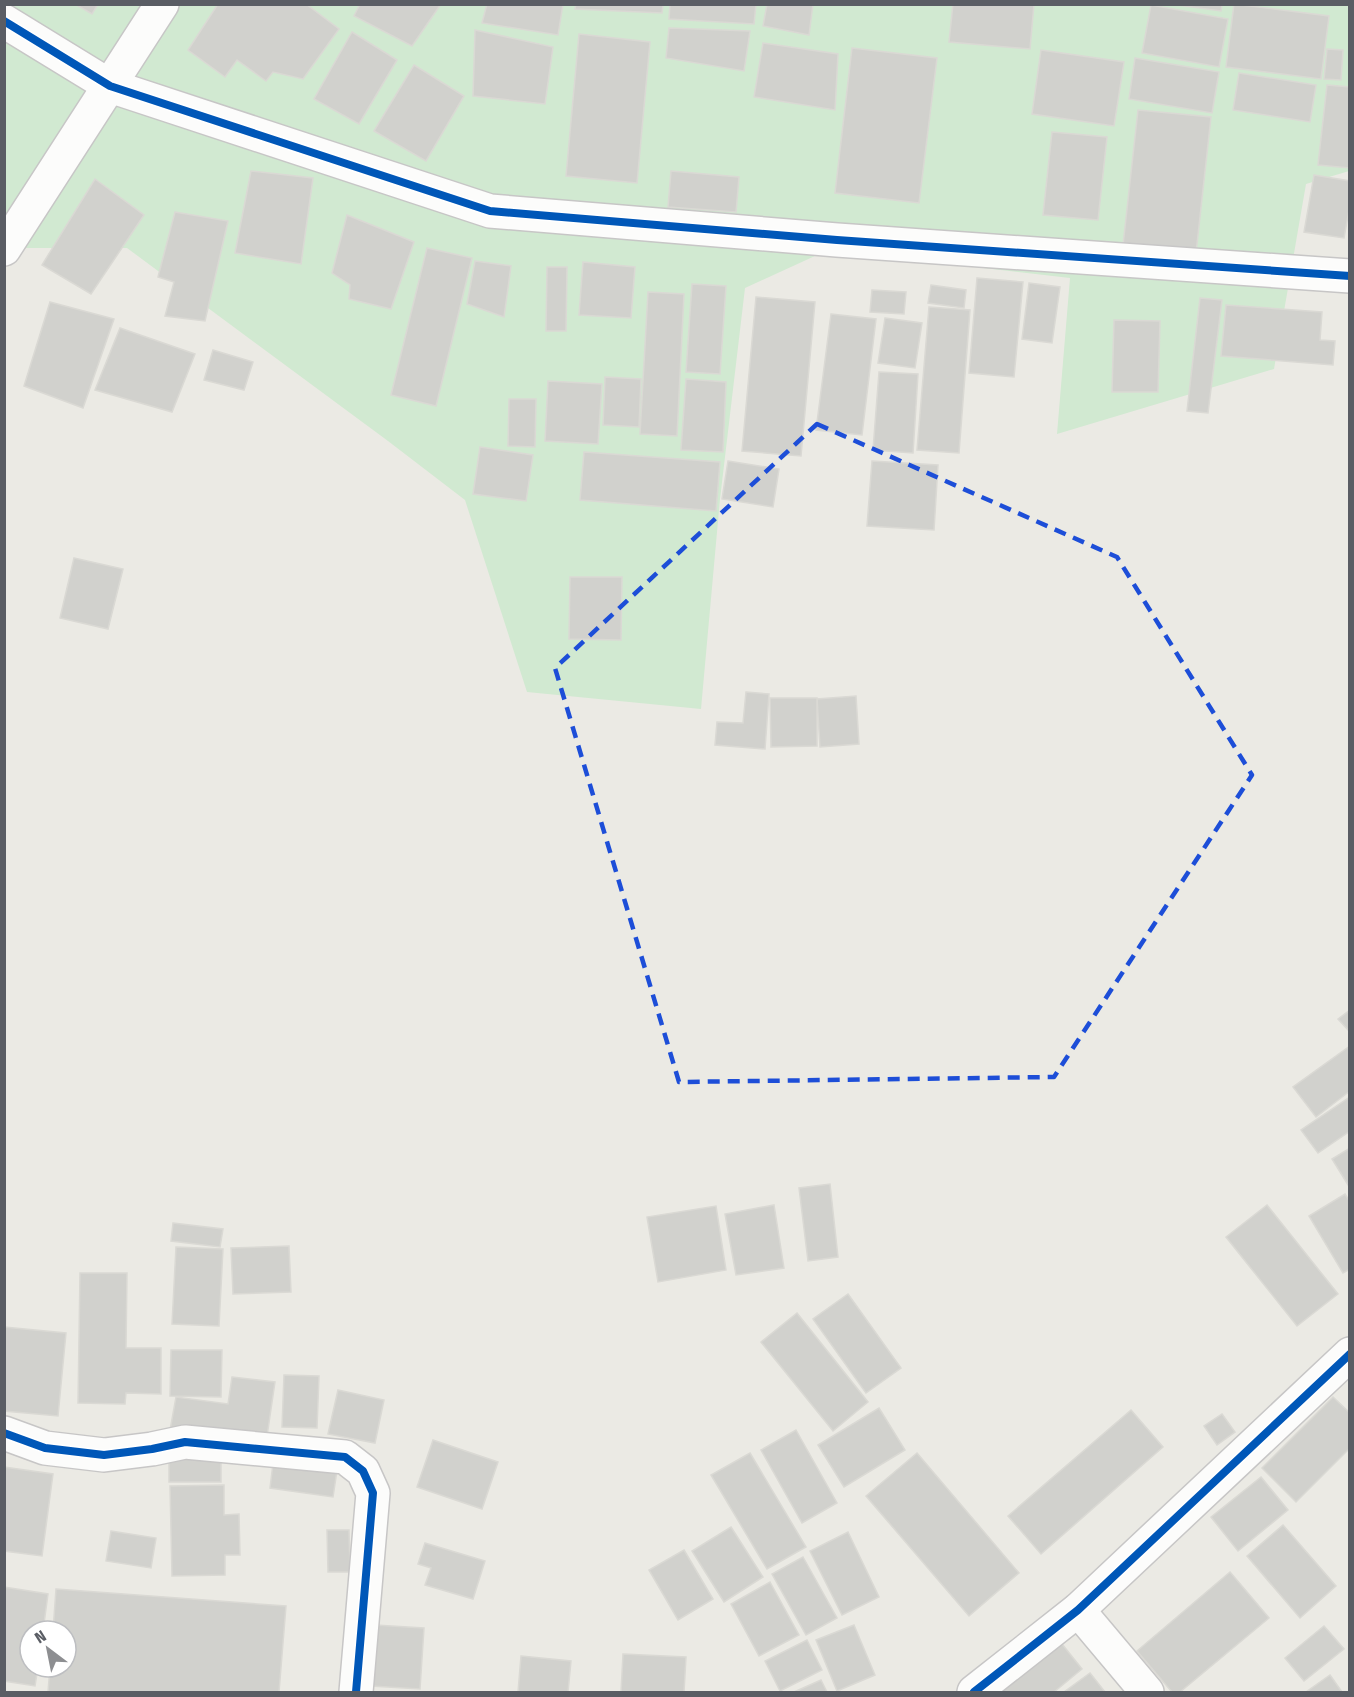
<svg xmlns="http://www.w3.org/2000/svg" width="1354" height="1697" font-family="'Fira Sans Condensed',sans-serif">
	<style>
		.green { fill: #d1e9d1 }
		.building { fill: #d1d1cd; stroke: #dad9d4; stroke-width: 1.5 }
		.lines { fill: none; stroke-linecap: round; stroke-linejoin: round }
		.street-casing { stroke: #c7c6c6; stroke-width: 36 }
		.street { stroke: #fcfcfb; stroke-width: 33 }
		.cycleway-casing { stroke: #fff; stroke-width: 11 }
		.cycleway { stroke: #0057b8; stroke-width: 8 }
		.marked { fill: none; stroke: #1d4ed8; stroke-width: 4.5; stroke-dasharray: 12 8; stroke-linejoin: round }
	</style>
	<rect width="100%" height="100%" fill="#ebeae4"/>
	<path class="green" d="M 5,5 L 1349,5 L 1349,171 L 1306,184 L 1274,369 L 1057,434 L 1070,278 L 828,250 L 745,288 L 720,499 L 701,709 L 527,692 L 465,500 L 388,441 L 127,248 L 5,248 Z"/>
	<g class="building">
		<path d="M 75,4 L 98,4 L 92,14 Z"/>
		<path d="M 218,4 L 306,4 L 339,29 L 303,79 L 273,72 L 266,81 L 237,60 L 225,77 L 188,50 Z"/>
		<path d="M 360,4 L 441,4 L 412,46 L 354,16 Z"/>
		<path d="M 487,4 L 563,4 L 558,35 L 482,23 Z"/>
		<path d="M 576,4 L 663,4 L 662,13 L 575,9 Z"/>
		<path d="M 670,4 L 756,4 L 754,24 L 669,19 Z"/>
		<path d="M 767,4 L 813,4 L 809,35 L 763,26 Z"/>
		<path d="M 953,4 L 1034,4 L 1030,49 L 949,42 Z"/>
		<path d="M 1171,4 L 1222,4 L 1221,11 Z"/>
		<path d="M 1234,4 L 1329,16 L 1321,79 L 1226,67 Z"/>
		<path d="M 1151,5 L 1228,19 L 1219,67 L 1142,53 Z"/>
		<path d="M 669,28 L 750,31 L 744,71 L 666,58 Z"/>
		<path d="M 475,30 L 553,47 L 545,104 L 473,96 Z"/>
		<path d="M 352,32 L 397,60 L 359,124 L 314,99 Z"/>
		<path d="M 579,34 L 650,42 L 637,183 L 566,176 Z"/>
		<path d="M 763,43 L 838,54 L 835,110 L 754,97 Z"/>
		<path d="M 852,48 L 937,58 L 919,203 L 835,193 Z"/>
		<path d="M 1327,49 L 1343,50 L 1341,80 L 1324,79 Z"/>
		<path d="M 1041,50 L 1124,62 L 1114,126 L 1032,114 Z"/>
		<path d="M 1135,58 L 1219,72 L 1212,113 L 1129,99 Z"/>
		<path d="M 414,65 L 464,96 L 426,161 L 374,131 Z"/>
		<path d="M 1239,73 L 1316,85 L 1310,122 L 1233,110 Z"/>
		<path d="M 1327,85 L 1350,87 L 1350,168 L 1318,165 Z"/>
		<path d="M 1138,110 L 1211,117 L 1196,253 L 1123,245 Z"/>
		<path d="M 1052,132 L 1107,137 L 1098,220 L 1043,215 Z"/>
		<path d="M 251,171 L 313,178 L 301,264 L 235,253 Z"/>
		<path d="M 671,171 L 739,177 L 736,212 L 668,207 Z"/>
		<path d="M 1314,175 L 1350,181 L 1350,205 L 1344,238 L 1304,232 Z"/>
		<path d="M 95,179 L 144,215 L 91,294 L 42,265 Z"/>
		<path d="M 175,212 L 228,221 L 205,321 L 165,316 L 174,282 L 158,277 Z"/>
		<path d="M 347,215 L 414,242 L 391,309 L 349,299 L 350,285 L 332,273 Z"/>
		<path d="M 427,248 L 472,258 L 436,406 L 391,395 Z"/>
		<path d="M 475,261 L 511,266 L 504,317 L 467,304 Z"/>
		<path d="M 583,262 L 635,267 L 631,318 L 579,315 Z"/>
		<path d="M 547,267 L 567,267 L 566,331 L 546,331 Z"/>
		<path d="M 977,278 L 1023,282 L 1014,377 L 969,373 Z"/>
		<path d="M 1029,283 L 1060,287 L 1052,343 L 1022,339 Z"/>
		<path d="M 692,284 L 726,286 L 720,374 L 686,372 Z"/>
		<path d="M 931,285 L 966,290 L 964,308 L 928,303 Z"/>
		<path d="M 872,290 L 906,292 L 904,314 L 870,312 Z"/>
		<path d="M 648,292 L 684,294 L 677,436 L 640,434 Z"/>
		<path d="M 756,297 L 815,302 L 801,456 L 742,451 Z"/>
		<path d="M 1200,298 L 1222,300 L 1208,413 L 1187,411 Z"/>
		<path d="M 50,302 L 114,319 L 83,408 L 24,386 Z"/>
		<path d="M 1226,305 L 1322,312 L 1320,340 L 1335,341 L 1333,365 L 1221,356 Z"/>
		<path d="M 929,307 L 970,310 L 959,453 L 917,450 Z"/>
		<path d="M 831,314 L 876,319 L 862,435 L 816,430 Z"/>
		<path d="M 885,318 L 922,323 L 915,368 L 878,363 Z"/>
		<path d="M 1114,320 L 1160,321 L 1158,392 L 1112,392 Z"/>
		<path d="M 120,328 L 195,354 L 172,412 L 95,390 Z"/>
		<path d="M 213,350 L 253,362 L 244,390 L 204,380 Z"/>
		<path d="M 879,372 L 918,374 L 913,453 L 873,450 Z"/>
		<path d="M 605,377 L 641,379 L 639,427 L 603,425 Z"/>
		<path d="M 686,379 L 726,382 L 723,452 L 681,450 Z"/>
		<path d="M 548,381 L 602,384 L 598,444 L 545,441 Z"/>
		<path d="M 509,399 L 536,399 L 535,447 L 508,446 Z"/>
		<path d="M 480,447 L 533,455 L 526,501 L 473,494 Z"/>
		<path d="M 584,452 L 720,462 L 716,511 L 580,500 Z"/>
		<path d="M 728,461 L 779,469 L 773,507 L 722,499 Z"/>
		<path d="M 872,461 L 938,465 L 934,530 L 867,526 Z"/>
		<path d="M 74,558 L 123,569 L 108,629 L 60,618 Z"/>
		<path d="M 570,577 L 622,577 L 621,640 L 569,639 Z"/>
		<path d="M 746,692 L 769,694 L 765,749 L 715,745 L 717,722 L 743,723 Z"/>
		<path d="M 856,696 L 859,744 L 820,747 L 817,699 Z"/>
		<path d="M 770,698 L 817,698 L 817,746 L 771,747 Z"/>
		<path d="M 1350,1010 L 1350,1032 L 1338,1019 Z"/>
		<path d="M 1350,1046 L 1350,1091 L 1316,1117 L 1293,1087 Z"/>
		<path d="M 1350,1097 L 1350,1131 L 1318,1153 L 1301,1130 Z"/>
		<path d="M 1350,1148 L 1350,1188 L 1332,1159 Z"/>
		<path d="M 830,1184 L 838,1257 L 808,1261 L 799,1188 Z"/>
		<path d="M 1345,1194 L 1350,1202 L 1350,1269 L 1343,1273 L 1309,1216 Z"/>
		<path d="M 774,1205 L 784,1268 L 736,1275 L 725,1214 Z"/>
		<path d="M 1267,1205 L 1338,1294 L 1297,1326 L 1226,1237 Z"/>
		<path d="M 716,1206 L 726,1270 L 658,1282 L 647,1217 Z"/>
		<path d="M 173,1223 L 223,1229 L 220,1247 L 171,1241 Z"/>
		<path d="M 289,1246 L 291,1292 L 233,1294 L 231,1248 Z"/>
		<path d="M 176,1247 L 223,1249 L 219,1326 L 172,1324 Z"/>
		<path d="M 80,1273 L 127,1273 L 126,1348 L 161,1348 L 161,1394 L 126,1393 L 125,1404 L 78,1403 Z"/>
		<path d="M 848,1294 L 901,1368 L 866,1393 L 813,1319 Z"/>
		<path d="M 797,1313 L 868,1402 L 833,1431 L 761,1342 Z"/>
		<path d="M 4,1327 L 66,1333 L 58,1416 L 4,1411 Z"/>
		<path d="M 171,1350 L 222,1350 L 221,1397 L 170,1396 Z"/>
		<path d="M 284,1375 L 319,1376 L 317,1428 L 282,1427 Z"/>
		<path d="M 232,1377 L 275,1382 L 266,1443 L 170,1430 L 176,1397 L 228,1404 Z"/>
		<path d="M 338,1390 L 384,1400 L 375,1443 L 328,1434 Z"/>
		<path d="M 1333,1397 L 1350,1413 L 1350,1448 L 1296,1502 L 1262,1468 Z"/>
		<path d="M 879,1408 L 905,1450 L 844,1487 L 818,1445 Z"/>
		<path d="M 1131,1410 L 1163,1447 L 1041,1554 L 1008,1516 Z"/>
		<path d="M 1222,1414 L 1235,1432 L 1217,1445 L 1204,1426 Z"/>
		<path d="M 796,1430 L 837,1503 L 802,1523 L 761,1450 Z"/>
		<path d="M 433,1440 L 498,1462 L 482,1509 L 417,1487 Z"/>
		<rect x="169" y="1450" width="52" height="32"/>
		<path d="M 750,1453 L 806,1547 L 767,1569 L 711,1475 Z"/>
		<path d="M 917,1453 L 1019,1573 L 969,1616 L 866,1496 Z"/>
		<path d="M 274,1455 L 338,1464 L 333,1497 L 270,1488 Z"/>
		<path d="M 4,1467 L 53,1474 L 42,1556 L 4,1551 Z"/>
		<path d="M 1261,1477 L 1288,1510 L 1238,1551 L 1211,1517 Z"/>
		<path d="M 224,1485 L 224,1515 L 239,1514 L 240,1555 L 225,1555 L 225,1575 L 172,1576 L 170,1486 Z"/>
		<path d="M 1283,1525 L 1336,1586 L 1300,1618 L 1247,1556 Z"/>
		<path d="M 731,1527 L 763,1577 L 724,1602 L 692,1551 Z"/>
		<path d="M 327,1530 L 349,1530 L 350,1572 L 328,1572 Z"/>
		<path d="M 111,1531 L 156,1538 L 151,1568 L 106,1561 Z"/>
		<path d="M 848,1532 L 879,1597 L 842,1615 L 810,1551 Z"/>
		<path d="M 425,1543 L 485,1561 L 473,1599 L 425,1585 L 431,1568 L 418,1564 Z"/>
		<path d="M 684,1550 L 713,1599 L 678,1620 L 649,1570 Z"/>
		<path d="M 803,1557 L 837,1618 L 806,1635 L 772,1574 Z"/>
		<path d="M 1230,1572 L 1269,1618 L 1180,1692 L 1172,1692 L 1137,1651 Z"/>
		<path d="M 770,1582 L 799,1635 L 759,1656 L 731,1604 Z"/>
		<path d="M 4,1587 L 48,1594 L 43,1631 L 30,1631 L 30,1667 L 38,1667 L 35,1686 L 4,1681 Z"/>
		<path d="M 56,1589 L 286,1606 L 279,1692 L 48,1692 L 50,1667 L 66,1667 L 66,1631 L 53,1631 Z"/>
		<path d="M 375,1625 L 424,1628 L 420,1689 L 371,1686 Z"/>
		<path d="M 854,1625 L 875,1675 L 837,1691 L 816,1640 Z"/>
		<path d="M 1324,1626 L 1344,1649 L 1304,1681 L 1285,1658 Z"/>
		<path d="M 1058,1639 L 1082,1669 L 1054,1692 L 999,1692 Z"/>
		<path d="M 807,1640 L 822,1670 L 780,1691 L 765,1661 Z"/>
		<path d="M 623,1654 L 686,1657 L 684,1692 L 621,1692 Z"/>
		<path d="M 521,1656 L 571,1661 L 568,1692 L 518,1692 Z"/>
		<path d="M 1090,1673 L 1105,1692 L 1064,1692 Z"/>
		<path d="M 1330,1675 L 1342,1692 L 1306,1692 Z"/>
		<path d="M 821,1680 L 827,1692 L 794,1692 Z"/>
	</g>
	<g class="lines">
		<g class="street-casing">
			<g id="street">
				<path d="M 4,21 L 110,86 L 490,211 L 837,240 L 1350,276"/>
				<path d="M 4,249 L 162,4"/>
				<path d="M 4,1433 L 45,1448 L 104,1455 L 152,1449 L 185,1442 L 345,1457 L 363,1471 L 373,1493 L 356,1692"/>
				<path d="M 1078,1610 L 1147,1692"/>
				<path d="M 974,1692 L 1078,1610 L 1350,1354"/>
			</g>
		</g>
		<use href="#street" class="street"/>
		<g class="cycleway-casing">
			<g id="cycleway">
				<path d="M 4,21 L 110,86 L 490,211 L 837,240 L 1350,276"/>
				<path d="M 4,1433 L 45,1448 L 104,1455 L 152,1449 L 185,1442 L 345,1457 L 363,1471 L 373,1493 L 356,1692"/>
				<path d="M 974,1692 L 1078,1610 L 1350,1354"/>
			</g>
		</g>
		<use href="#cycleway" class="cycleway"/>
	</g>
	<path class="marked" d="M 817,424 L 1117,557 L 1252,775 L 1054,1077 L 679,1082 L 555,668 Z"/>
	<rect width="1354" height="1697" fill="none" stroke="#5a5d64" stroke-width="12"/>
	<g transform="translate(48 1649) rotate(328)"><circle r="28" fill="#ffffff" stroke="#bdbec1" stroke-width="1.5"/>
	<path d="M0-4.5L10 22L0 15L-10 22Z" fill="#8d8e91"/>
	<text y="-9" font-size="16" font-weight="bold" text-anchor="middle" fill="#5a5d64">N</text>
	</g>
</svg>
